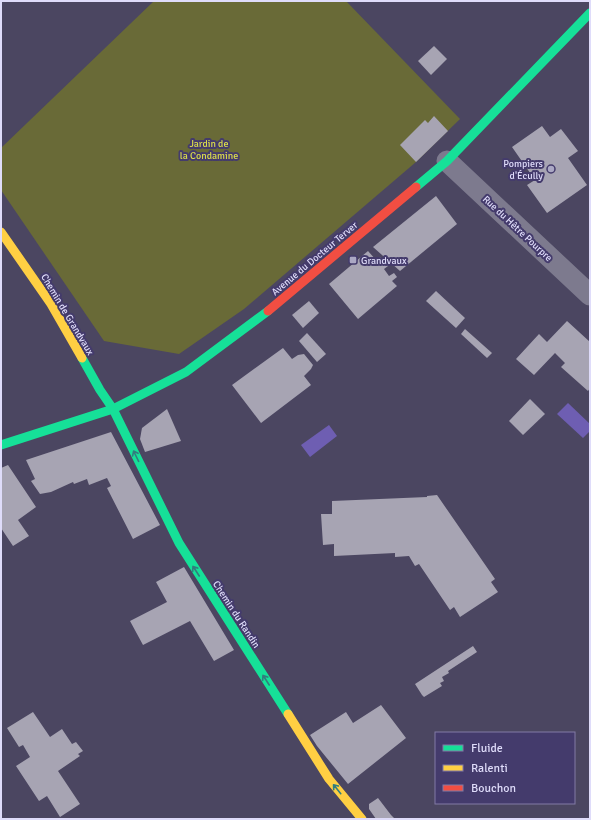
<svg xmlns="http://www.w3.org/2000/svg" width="591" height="820" font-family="Signika,sans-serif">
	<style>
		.green { fill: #696a37 }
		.water { fill: #6e5eb2 }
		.building { fill: #a7a4b3 }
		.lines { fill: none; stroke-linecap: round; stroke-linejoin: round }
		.street { stroke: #7d7a8e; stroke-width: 21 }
		.fast { stroke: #16e098; stroke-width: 9 }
		.slow { stroke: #ffcf43; stroke-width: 9 }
		.jam { stroke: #f24e42; stroke-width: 9 }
		.oneway { stroke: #327d7e }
		.poi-dot { fill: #aba8c4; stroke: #443b6c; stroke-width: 1.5 }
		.labels { text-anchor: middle; stroke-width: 4; stroke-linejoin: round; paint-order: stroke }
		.park-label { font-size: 10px; fill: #dcde4a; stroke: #443b6c }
		.poi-label { font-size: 10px; fill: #dfdcfa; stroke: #443b6c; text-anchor: end }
		.street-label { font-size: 10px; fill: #dfdcfa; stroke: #443b6c }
	</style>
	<rect width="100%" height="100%" fill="#4b4661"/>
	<path class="green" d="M 154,1 L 346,1 L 460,119 L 416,162 L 244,309 L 179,354 L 104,341 L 1,190 L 1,148 Z"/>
	<g class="water">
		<path d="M 568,403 L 590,424 L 590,431 L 583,438 L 557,414 Z"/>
		<path d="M 329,425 L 337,436 L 310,457 L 301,445 Z"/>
	</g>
	<g class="building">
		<path d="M 434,46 L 447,59 L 431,75 L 418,61 Z"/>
		<path d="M 434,116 L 448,131 L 416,162 L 400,145 L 425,120 L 428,123 Z"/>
		<path d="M 542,126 L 550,137 L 561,129 L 578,151 L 568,158 L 587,185 L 547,213 L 527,185 L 535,180 L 512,147 Z"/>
		<path d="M 436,196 L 457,224 L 400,271 L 373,247 Z"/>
		<path d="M 368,251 L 376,260 L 380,257 L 388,266 L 384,269 L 389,276 L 394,273 L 397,277 L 392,281 L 397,286 L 358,319 L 329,284 Z"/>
		<path d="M 436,291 L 465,318 L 456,328 L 426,301 Z"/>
		<path d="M 309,301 L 319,313 L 303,328 L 292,315 Z"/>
		<path d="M 567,321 L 590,342 L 590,388 L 588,391 L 561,367 L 565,363 L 555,353 L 534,375 L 516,359 L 539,334 L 547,342 Z"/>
		<path d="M 465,329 L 492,353 L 487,358 L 461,334 Z"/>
		<path d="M 307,333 L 326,354 L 317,362 L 299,341 Z"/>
		<path d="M 283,348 L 292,359 L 298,355 L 304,354 L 313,365 L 311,369 L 304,376 L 311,385 L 261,423 L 232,385 Z"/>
		<path d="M 530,399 L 545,414 L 523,435 L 509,421 Z"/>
		<path d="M 167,409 L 181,441 L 145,452 L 140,439 L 142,428 Z"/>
		<path d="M 111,432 L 160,525 L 133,539 L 107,488 L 111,486 L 107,478 L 89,485 L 87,479 L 74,484 L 73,482 L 51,492 L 40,494 L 31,481 L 35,479 L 26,460 Z"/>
		<path d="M 8,465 L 36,507 L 18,520 L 29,536 L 13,546 L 1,528 L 1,468 Z"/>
		<path d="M 437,495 L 495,579 L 491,582 L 498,592 L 460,617 L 454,607 L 450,610 L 419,564 L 415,566 L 409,556 L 395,557 L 395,553 L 334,556 L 334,544 L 323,545 L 321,514 L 332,514 L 332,501 L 427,497 L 427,496 Z"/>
		<path d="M 184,567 L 234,650 L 214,661 L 190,621 L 143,645 L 130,621 L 167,602 L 156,582 Z"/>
		<path d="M 473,646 L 477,652 L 448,671 L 449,673 L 442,677 L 444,681 L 440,683 L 442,686 L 424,697 L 422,695 L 415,684 Z"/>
		<path d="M 381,705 L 406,738 L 348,784 L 317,746 L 310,735 L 346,712 L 353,723 Z"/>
		<path d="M 33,712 L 50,737 L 62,729 L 72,744 L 76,742 L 83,751 L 78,754 L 80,756 L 58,771 L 80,804 L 60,817 L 47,796 L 39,801 L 16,766 L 30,757 L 23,745 L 19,747 L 7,728 Z"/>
		<path d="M 378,798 L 391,815 L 395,819 L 376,819 L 369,809 L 369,804 Z"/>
	</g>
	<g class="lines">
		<path class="street" d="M 447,161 L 590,295"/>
		<g class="fast">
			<path d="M 416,187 L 447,161 L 590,13"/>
			<path d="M 82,358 L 100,390 L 113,409 L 179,543 L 288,714"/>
			<path d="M 1,445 L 113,409 L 186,372 L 268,311"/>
		</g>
		<g class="slow">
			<path d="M 1,232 L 51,304 L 82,358"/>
			<path d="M 288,714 L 329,779 L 362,819"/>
		</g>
		<path class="jam" d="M 268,311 L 416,187"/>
	</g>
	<defs><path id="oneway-shaft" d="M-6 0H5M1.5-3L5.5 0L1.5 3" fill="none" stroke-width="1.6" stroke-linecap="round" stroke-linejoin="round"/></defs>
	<g class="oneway">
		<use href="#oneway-shaft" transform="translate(136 456) rotate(-116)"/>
		<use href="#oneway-shaft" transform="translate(196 571) rotate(-123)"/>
		<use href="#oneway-shaft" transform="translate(266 680) rotate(-123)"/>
		<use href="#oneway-shaft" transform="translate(337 789) rotate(-129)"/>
	</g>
	<g class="poi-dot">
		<circle cx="551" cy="169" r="4"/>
		<rect x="349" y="256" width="8" height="8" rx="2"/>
	</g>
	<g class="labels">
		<g class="park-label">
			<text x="209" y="147">Jardin de<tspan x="209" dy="12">la Condamine</tspan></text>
		</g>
		<g class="poi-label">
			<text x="543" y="167">Pompiers<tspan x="543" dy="12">d'Écully</tspan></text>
			<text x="361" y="264" text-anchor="start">Grandvaux</text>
		</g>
		<g class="street-label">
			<text transform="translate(518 228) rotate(43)" y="4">Rue du Hêtre Pourpre</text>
			<text transform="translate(314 258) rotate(-40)" y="4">Avenue du Docteur Terver</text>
			<text transform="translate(68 314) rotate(59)" y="4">Chemin de Grandvaux</text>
			<text transform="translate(237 614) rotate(57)" y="4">Chemin du Randin</text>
		</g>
	</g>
	<rect width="591" height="820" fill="none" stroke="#dfdcfa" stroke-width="4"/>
	<rect x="435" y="732" width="140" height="72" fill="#443b6c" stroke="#827ba5"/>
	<rect x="443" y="745" width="20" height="6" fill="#16e098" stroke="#827ba5"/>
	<text x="471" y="752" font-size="12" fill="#dfdcfa">Fluide</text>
	<rect x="443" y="765" width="20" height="6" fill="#ffcf43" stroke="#827ba5"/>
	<text x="471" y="772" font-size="12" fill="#dfdcfa">Ralenti</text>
	<rect x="443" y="785" width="20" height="6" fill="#f24e42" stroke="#827ba5"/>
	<text x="471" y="792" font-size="12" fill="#dfdcfa">Bouchon</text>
</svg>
